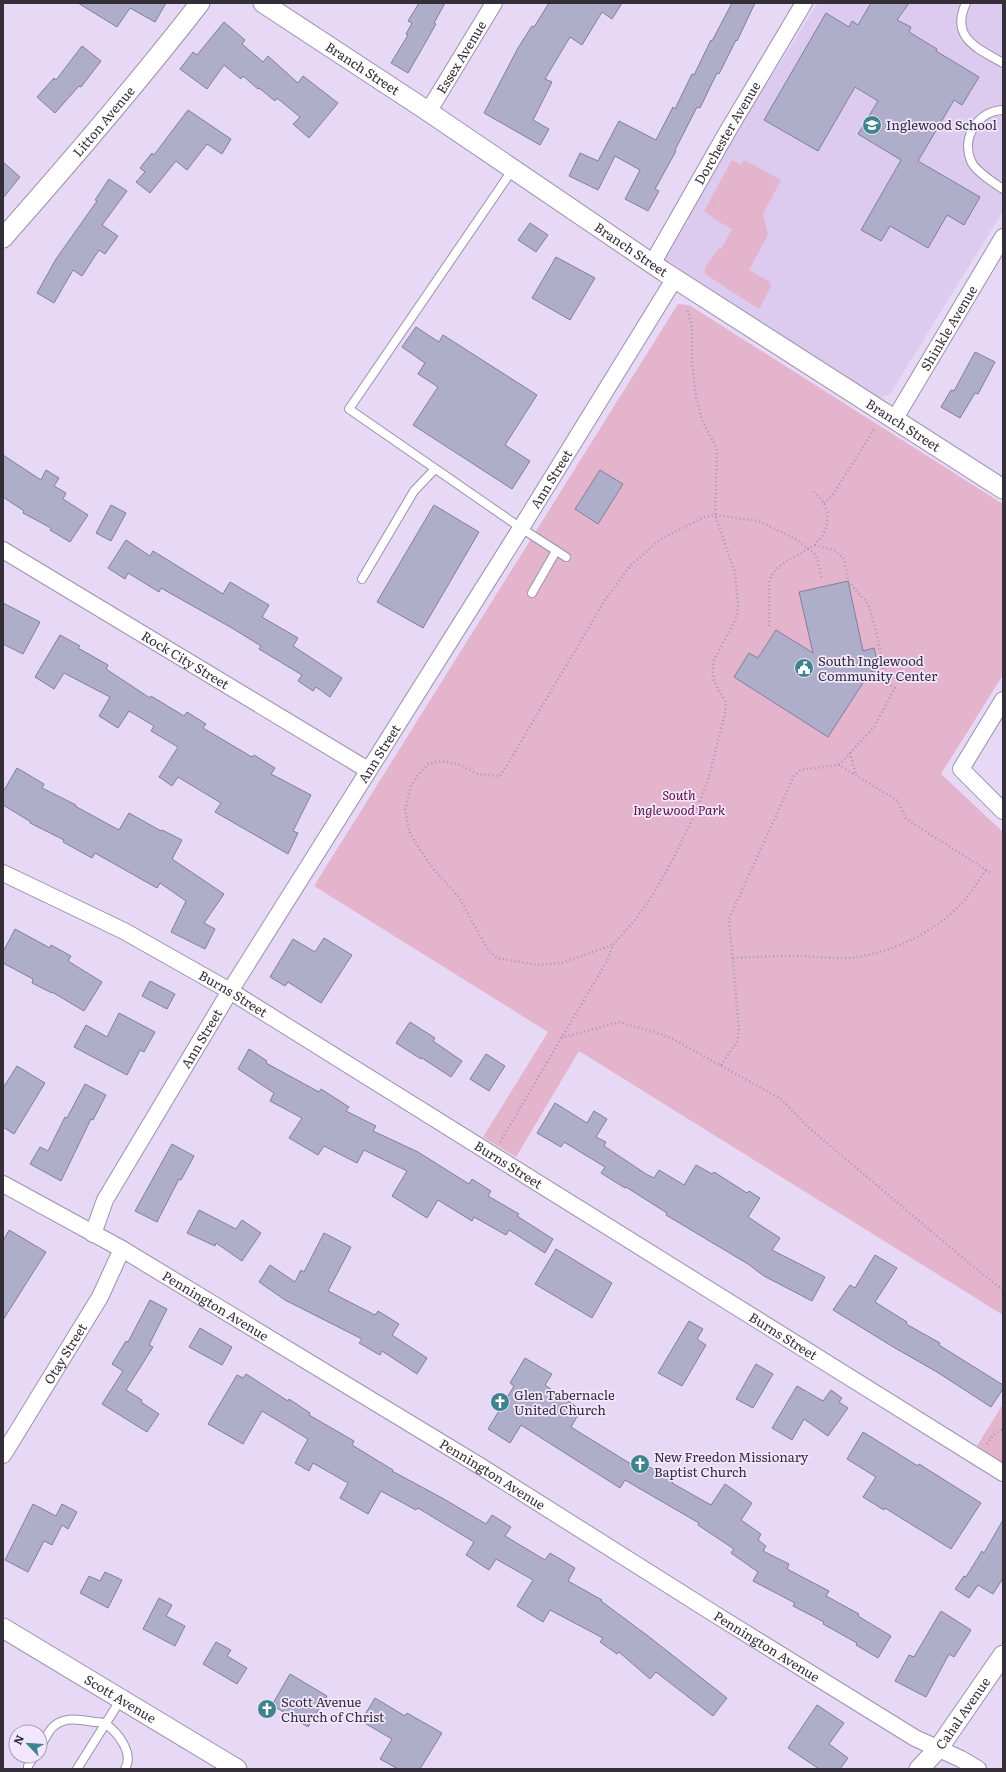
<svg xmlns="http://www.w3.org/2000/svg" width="1006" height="1772" font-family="Literata,serif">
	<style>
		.built { fill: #dccbee }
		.green { fill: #e3b4cb }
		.building { fill: #afaeca; stroke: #807f9a }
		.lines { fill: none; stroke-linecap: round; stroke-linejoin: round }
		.service-casing { stroke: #9d90aa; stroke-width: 10 }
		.minor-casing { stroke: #9d90aa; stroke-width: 18 }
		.tertiary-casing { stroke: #9d90aa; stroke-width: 21 }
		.path { stroke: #a499af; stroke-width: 2.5; stroke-dasharray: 1 3; stroke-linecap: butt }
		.service { stroke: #fff; stroke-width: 8 }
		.minor { stroke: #fff; stroke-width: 16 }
		.tertiary { stroke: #fff; stroke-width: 19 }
		.labels { text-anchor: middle; stroke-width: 3.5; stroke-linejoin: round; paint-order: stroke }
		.street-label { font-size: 13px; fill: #342e39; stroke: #f3e7ff }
		.poi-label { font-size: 13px; fill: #342e39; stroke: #f3e7ff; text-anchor: start }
		.park-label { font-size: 13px; font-style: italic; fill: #5d0d41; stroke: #f3e7ff }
	</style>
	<rect width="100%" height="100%" fill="#e7d9f6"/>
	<path class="built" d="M 818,3 L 1003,3 L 1003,211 L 890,394 L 880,398 L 675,278 L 659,253 Z"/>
	<g class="green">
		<path d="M 732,160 L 741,165 L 744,160 L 781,180 L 763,214 L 768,235 L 749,270 L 770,282 L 771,287 L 759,309 L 705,274 L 705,268 L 719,248 L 721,249 L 732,229 L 712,218 L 724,196 L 712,217 L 704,211 Z"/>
		<path d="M 678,304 L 689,305 L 1003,504 L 1003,675 L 941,774 L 1003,832 L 1003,1315 L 579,1051 L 516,1157 L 483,1137 L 548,1032 L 314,886 Z"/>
		<path d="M 1003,1404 L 1003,1463 L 977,1446 Z"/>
	</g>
	<g class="building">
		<path d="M 78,3 L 166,3 L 155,22 L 130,8 L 117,27 Z"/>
		<path d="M 419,3 L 445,3 L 434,23 L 436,24 L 408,73 L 391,63 L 408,35 L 406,34 L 412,23 L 408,21 Z"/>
		<path d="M 549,3 L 622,3 L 612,19 L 602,12 L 582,45 L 570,37 L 545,79 L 552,82 L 533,120 L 549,129 L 540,145 L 484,113 L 518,48 L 532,26 L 534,27 Z"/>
		<path d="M 732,3 L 755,3 L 737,41 L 736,40 L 719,74 L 717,73 L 700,108 L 697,107 L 675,150 L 676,151 L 655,189 L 659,191 L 648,211 L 625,199 L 640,170 L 615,156 L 598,190 L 569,176 L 580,153 L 598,161 L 619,121 L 656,140 L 673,107 L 675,109 L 692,74 L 694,75 L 711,40 L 712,41 Z"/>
		<path d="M 871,3 L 909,3 L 897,20 L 911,27 L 909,32 L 937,49 L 936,51 L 979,77 L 962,105 L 954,100 L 918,161 L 980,197 L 964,225 L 947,215 L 928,248 L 890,226 L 881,241 L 861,230 L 901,160 L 858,134 L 878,101 L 855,87 L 818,151 L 764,120 L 826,13 L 849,27 L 852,21 L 858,25 Z"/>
		<path d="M 224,22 L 245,40 L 242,44 L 263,62 L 268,56 L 298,83 L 303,76 L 338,103 L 309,138 L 293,124 L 300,117 L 277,98 L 275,101 L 259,88 L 258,89 L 243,76 L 241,79 L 224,65 L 207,89 L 180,69 L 193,52 L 197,55 Z"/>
		<path d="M 82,46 L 101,61 L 81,87 L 79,86 L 55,113 L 37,97 L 54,78 L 56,80 Z"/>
		<path d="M 188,110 L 231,139 L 222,154 L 207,144 L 187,170 L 176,161 L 150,193 L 136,182 L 145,172 L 140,168 L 152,153 L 154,155 Z"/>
		<path d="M 3,162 L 20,177 L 3,198 Z"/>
		<path d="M 109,179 L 127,191 L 102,225 L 118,236 L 105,254 L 99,250 L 82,276 L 73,270 L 54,303 L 37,293 L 56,259 L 97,201 L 95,200 Z"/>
		<path d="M 530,223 L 548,235 L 536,252 L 518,240 Z"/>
		<path d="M 556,257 L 595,278 L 570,320 L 532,298 Z"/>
		<path d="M 416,327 L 439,342 L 443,335 L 537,395 L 505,445 L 530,461 L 512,489 L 413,425 L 438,387 L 418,374 L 425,363 L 402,347 Z"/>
		<path d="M 975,352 L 995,362 L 978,394 L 975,393 L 960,418 L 941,407 L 951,390 L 954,391 Z"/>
		<path d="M 3,455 L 41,480 L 46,470 L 59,478 L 54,486 L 66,493 L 63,499 L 88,515 L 70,542 L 50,530 L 51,528 L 23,513 L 24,511 L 3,497 Z"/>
		<path d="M 600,470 L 623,484 L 598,524 L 575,509 Z"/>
		<path d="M 111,505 L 126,513 L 111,541 L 96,533 Z"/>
		<path d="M 434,505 L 479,532 L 423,628 L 377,602 Z"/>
		<path d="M 126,540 L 150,556 L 153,551 L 223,594 L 230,582 L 269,605 L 262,617 L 298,638 L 293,646 L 342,678 L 330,697 L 316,687 L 313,691 L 298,681 L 302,675 L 259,649 L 261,646 L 232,628 L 161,588 L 159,592 L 128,573 L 125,579 L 108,568 Z"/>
		<path d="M 848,581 L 863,651 L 874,648 L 879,670 L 870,672 L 828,737 L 734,677 L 749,653 L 758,658 L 776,630 L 813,653 L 799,592 Z"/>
		<path d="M 3,603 L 40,622 L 23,654 L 3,644 Z"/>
		<path d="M 60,635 L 80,646 L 78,648 L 108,665 L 106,669 L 150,698 L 151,696 L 184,716 L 187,712 L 206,724 L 203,728 L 252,757 L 254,755 L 275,768 L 271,774 L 311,795 L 293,831 L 298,833 L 288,854 L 215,812 L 221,803 L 178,777 L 172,786 L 159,777 L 178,747 L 151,731 L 154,726 L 129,711 L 118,728 L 99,716 L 110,697 L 64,673 L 54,689 L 35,677 Z"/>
		<path d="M 17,768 L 44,784 L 42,788 L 76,805 L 75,806 L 119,830 L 129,813 L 161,831 L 162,830 L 182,840 L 172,859 L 224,894 L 204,923 L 215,929 L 205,949 L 171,932 L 186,901 L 160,883 L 157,888 L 95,853 L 92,858 L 63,842 L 64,840 L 30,823 L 31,822 L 3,805 L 3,792 Z"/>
		<path d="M 15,929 L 50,948 L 51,945 L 71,956 L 68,961 L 102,982 L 84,1011 L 52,992 L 52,993 L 32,983 L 33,979 L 3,963 L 3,952 Z"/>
		<path d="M 324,938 L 352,955 L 321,1003 L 288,982 L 285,986 L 270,977 L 293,939 L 315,952 Z"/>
		<path d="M 150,981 L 175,994 L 167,1009 L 142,996 Z"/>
		<path d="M 119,1013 L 155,1032 L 144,1052 L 140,1050 L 127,1075 L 74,1047 L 86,1025 L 107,1037 Z"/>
		<path d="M 410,1022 L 435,1038 L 433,1041 L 462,1061 L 451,1077 L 422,1058 L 421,1059 L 396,1043 Z"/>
		<path d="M 249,1049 L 267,1061 L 266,1063 L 319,1092 L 321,1089 L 349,1107 L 346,1111 L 376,1126 L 373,1131 L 418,1152 L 469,1184 L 472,1179 L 491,1191 L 488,1196 L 519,1214 L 517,1216 L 553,1239 L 545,1253 L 509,1230 L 506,1235 L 474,1217 L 472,1221 L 438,1200 L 427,1218 L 392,1196 L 407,1171 L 364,1150 L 357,1163 L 324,1146 L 318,1155 L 289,1138 L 302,1118 L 270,1101 L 274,1093 L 238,1069 Z"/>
		<path d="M 486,1054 L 505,1066 L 489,1091 L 470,1079 Z"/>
		<path d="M 17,1066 L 45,1083 L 14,1134 L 3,1127 L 3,1088 Z"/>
		<path d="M 85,1084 L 106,1095 L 93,1120 L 91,1119 L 61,1181 L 30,1164 L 40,1147 L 48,1151 L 65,1117 L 67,1118 Z"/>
		<path d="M 555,1103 L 587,1123 L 594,1111 L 607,1119 L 596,1137 L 606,1142 L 604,1146 L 646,1174 L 654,1178 L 659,1170 L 684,1185 L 696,1165 L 712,1174 L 714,1172 L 747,1193 L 749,1191 L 760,1198 L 748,1217 L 780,1238 L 772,1250 L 825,1277 L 812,1301 L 764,1276 L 748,1264 L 666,1215 L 667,1213 L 626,1187 L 625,1188 L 601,1173 L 605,1167 L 564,1142 L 561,1147 L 537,1133 Z"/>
		<path d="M 172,1144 L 194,1156 L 181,1180 L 179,1179 L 157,1222 L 135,1211 Z"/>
		<path d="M 199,1210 L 236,1229 L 242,1220 L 261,1233 L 242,1261 L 216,1243 L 215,1246 L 187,1233 Z"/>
		<path d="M 9,1230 L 46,1252 L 3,1320 L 3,1241 Z"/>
		<path d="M 324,1233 L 351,1247 L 328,1291 L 375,1315 L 378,1311 L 399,1324 L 392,1335 L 427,1358 L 417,1374 L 382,1351 L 380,1355 L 359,1343 L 362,1339 L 285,1300 L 259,1282 L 270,1265 L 295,1282 L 301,1270 L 304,1272 Z"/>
		<path d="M 556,1249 L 612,1283 L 592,1318 L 535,1284 Z"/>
		<path d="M 875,1255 L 897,1268 L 875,1302 L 907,1322 L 906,1324 L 940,1343 L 939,1345 L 1003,1385 L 1003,1389 L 991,1407 L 937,1372 L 895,1348 L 833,1310 L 850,1285 L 855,1288 Z"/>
		<path d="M 150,1300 L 167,1309 L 149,1345 L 153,1347 L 126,1390 L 142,1400 L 141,1402 L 159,1414 L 147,1432 L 102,1404 L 123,1371 L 112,1364 L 126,1341 L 128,1342 Z"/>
		<path d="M 689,1321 L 703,1329 L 697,1339 L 706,1345 L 682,1386 L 658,1373 Z"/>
		<path d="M 200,1328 L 232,1347 L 222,1365 L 189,1347 Z"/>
		<path d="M 525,1358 L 552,1374 L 545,1385 L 581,1410 L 571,1427 L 639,1469 L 643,1463 L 673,1481 L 672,1483 L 711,1505 L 725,1484 L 752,1503 L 741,1520 L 761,1534 L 758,1540 L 766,1546 L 763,1551 L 789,1564 L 787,1569 L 829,1591 L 826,1596 L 859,1614 L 858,1616 L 891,1636 L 878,1658 L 856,1645 L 857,1643 L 823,1624 L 824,1622 L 793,1606 L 795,1603 L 753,1581 L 758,1572 L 731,1553 L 734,1549 L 698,1525 L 699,1523 L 661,1501 L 625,1480 L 620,1488 L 521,1425 L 510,1443 L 488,1429 L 514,1386 L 510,1383 Z"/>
		<path d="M 756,1364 L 773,1374 L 753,1408 L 736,1399 Z"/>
		<path d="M 246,1374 L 288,1401 L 289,1399 L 310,1413 L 309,1415 L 354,1441 L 352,1445 L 393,1470 L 392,1471 L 444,1499 L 486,1524 L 492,1515 L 511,1527 L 505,1536 L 545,1560 L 550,1553 L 575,1568 L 568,1581 L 602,1600 L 601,1601 L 648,1636 L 727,1698 L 713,1716 L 656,1672 L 650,1679 L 619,1652 L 617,1654 L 600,1642 L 603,1638 L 550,1610 L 543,1622 L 517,1606 L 533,1580 L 496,1559 L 489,1570 L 466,1555 L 474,1542 L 418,1508 L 416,1510 L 381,1491 L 368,1514 L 340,1498 L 348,1483 L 313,1463 L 309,1471 L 295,1463 L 308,1439 L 262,1411 L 243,1444 L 208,1424 L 237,1375 L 243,1378 Z"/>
		<path d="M 797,1386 L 823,1401 L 831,1390 L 842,1398 L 839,1402 L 848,1408 L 828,1436 L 804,1419 L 792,1440 L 772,1428 Z"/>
		<path d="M 863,1432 L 918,1466 L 919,1464 L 981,1503 L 951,1549 L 885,1508 L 884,1510 L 863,1497 L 876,1477 L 847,1459 Z"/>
		<path d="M 33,1504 L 56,1516 L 62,1504 L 77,1512 L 68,1529 L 62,1525 L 52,1545 L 44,1541 L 28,1572 L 5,1560 Z"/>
		<path d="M 1003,1520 L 1003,1578 L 993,1594 L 978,1585 L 969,1598 L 955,1589 L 964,1576 L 966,1577 L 982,1551 L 984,1553 Z"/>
		<path d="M 105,1572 L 122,1580 L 108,1608 L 80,1593 L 89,1576 L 100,1581 Z"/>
		<path d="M 159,1598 L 172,1605 L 166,1616 L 185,1626 L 175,1646 L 143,1629 Z"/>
		<path d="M 941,1611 L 971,1630 L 954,1657 L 949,1654 L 926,1697 L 895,1681 L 909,1655 L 914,1657 Z"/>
		<path d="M 216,1642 L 231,1650 L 227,1656 L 247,1668 L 237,1684 L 203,1664 Z"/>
		<path d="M 290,1674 L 327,1696 L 308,1727 L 272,1705 Z"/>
		<path d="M 375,1698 L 405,1716 L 407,1713 L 442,1733 L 420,1769 L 398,1769 L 380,1759 L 392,1739 L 361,1721 Z"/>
		<path d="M 817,1705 L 844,1723 L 829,1744 L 848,1758 L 840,1769 L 819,1769 L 788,1748 Z"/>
	</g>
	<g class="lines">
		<g class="service-casing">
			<g id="service">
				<path d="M 966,3 C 950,38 977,48 1003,63"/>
				<path d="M 1003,110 C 978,111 961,137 971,161 C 975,171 994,183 1003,189"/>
				<path d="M 513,169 L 349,409 L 521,528 L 566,557"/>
				<path d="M 362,579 L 414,491 L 435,469"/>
				<path d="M 532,593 L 556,551"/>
				<path d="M 40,1747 C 44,1741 48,1731 54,1726 C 66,1716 81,1720 95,1722 C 99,1722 104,1722 107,1725 C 119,1734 134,1754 125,1769"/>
				<path d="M 28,1769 L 28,1766 L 34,1756"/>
				<path d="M 77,1769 L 121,1699"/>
			</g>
		</g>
		<g class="minor-casing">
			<g id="minor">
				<path id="s1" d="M 428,112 L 494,3"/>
				<path id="s2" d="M 652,264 L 726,134 L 804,3"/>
				<path id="s3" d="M 894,420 L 1003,237"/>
				<path id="s4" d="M 3,550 L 368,770"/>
				<path d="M 1003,700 L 961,769 L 1003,811"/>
				<path id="s5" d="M 3,873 L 124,931 L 230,991 L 1003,1473"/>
				<path id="s6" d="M 3,1184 L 122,1249 L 480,1466 L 713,1613 L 915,1738 L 961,1759 L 978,1769"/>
				<path id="s7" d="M 93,1234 L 105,1200 L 230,991 L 521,528 L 675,278"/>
				<path id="s8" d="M 3,1455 L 100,1297 L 122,1249"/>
			</g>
		</g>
		<g class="tertiary-casing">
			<g id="tertiary">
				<path id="s9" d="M 263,3 L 423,108 L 663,271 L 1003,489"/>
				<path id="s10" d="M 3,238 C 71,161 137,84 200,3"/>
				<path id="s11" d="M 3,1628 L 237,1769"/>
				<path id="s12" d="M 919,1769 L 938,1749 L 1003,1655"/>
			</g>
		</g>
		<g class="path">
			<path d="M 824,503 L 832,496 L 875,428"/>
			<path d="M 815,545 L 836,551 L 844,559 L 848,581 L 868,604 L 876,630 L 886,682 L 895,688 L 874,727 L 850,753"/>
			<path d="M 769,626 L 769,580 C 782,552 823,555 827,522 C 829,510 823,500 814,492"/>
			<path d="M 839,765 L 850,753 L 856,775"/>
			<path d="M 612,945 L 562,963 L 537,965 L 497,958 L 488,950 L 459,897 L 435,871 L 421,851 L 410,834 L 405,810 L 411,786 L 418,775 L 428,764 L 441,761 L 458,764 L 478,774 L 500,776 L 506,767 L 605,600 L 630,566 L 661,539 L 704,517 L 715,515 L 758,521 L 794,538 L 813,552 L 817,558 L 822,579"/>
			<path d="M 733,958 C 754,957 776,956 797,956 C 814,956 832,959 849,958 C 889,954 936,932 963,902 C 971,893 978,881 986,870"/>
			<path d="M 561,1038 L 619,1022 L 661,1034 L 673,1039 L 781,1099 L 809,1128 L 969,1263 L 1003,1290"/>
			<path d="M 721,1065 L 737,1042 L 739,1029 L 729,919 L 794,776 L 800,770 L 839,765 L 898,801 L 906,819 L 991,873"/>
			<path d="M 500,1142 L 607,961 L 613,945 L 636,919 L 654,893 L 672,861 L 695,814 L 709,777 L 725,713 L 726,702 L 719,691 L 713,678 L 713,662 L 737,616 L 738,605 L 735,573 L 715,515 L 717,449 L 703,422 L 696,397 L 692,361 L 692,327 L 687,308"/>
			<path d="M 987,1444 L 992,1436 L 1003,1429"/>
		</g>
		<use href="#service" class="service"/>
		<use href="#minor" class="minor"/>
		<use href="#tertiary" class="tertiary"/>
	</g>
	<defs>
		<g id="school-disc" transform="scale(1)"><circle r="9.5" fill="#3e848f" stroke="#f3e7ff"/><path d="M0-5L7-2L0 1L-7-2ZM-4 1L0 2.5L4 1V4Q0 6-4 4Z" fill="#fff"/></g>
		<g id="civic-disc" transform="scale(1)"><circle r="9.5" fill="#3e848f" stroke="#f3e7ff"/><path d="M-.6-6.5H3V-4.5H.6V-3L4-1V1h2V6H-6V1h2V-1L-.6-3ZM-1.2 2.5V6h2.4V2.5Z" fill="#fff"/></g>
		<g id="church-disc" transform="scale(1)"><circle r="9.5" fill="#3e848f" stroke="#f3e7ff"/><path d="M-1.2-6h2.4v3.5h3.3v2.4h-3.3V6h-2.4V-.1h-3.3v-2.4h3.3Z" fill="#fff"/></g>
	</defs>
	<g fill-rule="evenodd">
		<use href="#school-disc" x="872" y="125"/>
		<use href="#civic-disc" x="804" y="668"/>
		<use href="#church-disc" x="500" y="1402"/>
		<use href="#church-disc" x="640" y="1464"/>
		<use href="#church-disc" x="267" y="1709"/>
	</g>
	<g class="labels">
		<g class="street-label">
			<text dy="5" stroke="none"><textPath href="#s1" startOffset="64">Essex Avenue</textPath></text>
			<text dy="5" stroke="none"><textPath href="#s9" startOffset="119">Branch Street</textPath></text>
			<text dy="5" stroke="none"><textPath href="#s10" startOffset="154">Litton Avenue</textPath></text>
			<text dy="5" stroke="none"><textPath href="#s2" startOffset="151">Dorchester Avenue</textPath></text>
			<text dy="5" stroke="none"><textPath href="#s9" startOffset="443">Branch Street</textPath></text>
			<text dy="5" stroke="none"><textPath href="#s3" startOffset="107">Shinkle Avenue</textPath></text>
			<text dy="5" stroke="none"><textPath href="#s9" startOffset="767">Branch Street</textPath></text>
			<text dy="5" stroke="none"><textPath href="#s7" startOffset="884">Ann Street</textPath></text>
			<text dy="5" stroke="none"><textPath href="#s4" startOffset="213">Rock City Street</textPath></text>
			<text dy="5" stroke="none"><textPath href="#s7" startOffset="560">Ann Street</textPath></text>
			<text dy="5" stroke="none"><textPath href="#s5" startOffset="260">Burns Street</textPath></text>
			<text dy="5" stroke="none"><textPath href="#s7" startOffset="224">Ann Street</textPath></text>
			<text dy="5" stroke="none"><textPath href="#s5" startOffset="584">Burns Street</textPath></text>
			<text dy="5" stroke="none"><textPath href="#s6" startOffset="245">Pennington Avenue</textPath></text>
			<text dy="5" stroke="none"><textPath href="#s5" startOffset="908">Burns Street</textPath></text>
			<text dy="5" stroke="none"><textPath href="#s8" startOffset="119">Otay Street</textPath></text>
			<text dy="5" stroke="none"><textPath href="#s6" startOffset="569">Pennington Avenue</textPath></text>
			<text dy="5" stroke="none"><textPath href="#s6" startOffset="893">Pennington Avenue</textPath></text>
			<text dy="5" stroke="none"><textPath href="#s11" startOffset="137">Scott Avenue</textPath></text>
			<text dy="5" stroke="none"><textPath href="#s12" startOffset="71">Cahal Avenue</textPath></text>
		</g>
		<g class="poi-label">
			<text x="886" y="130">Inglewood School</text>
			<text x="818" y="666">South Inglewood<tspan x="818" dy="15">Community Center</tspan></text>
			<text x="514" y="1400">Glen Tabernacle<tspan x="514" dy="15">United Church</tspan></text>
			<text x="654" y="1462">New Freedon Missionary<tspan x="654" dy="15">Baptist Church</tspan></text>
			<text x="281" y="1707">Scott Avenue<tspan x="281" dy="15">Church of Christ</tspan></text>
		</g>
		<g class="park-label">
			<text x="679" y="800">South<tspan x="679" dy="15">Inglewood Park</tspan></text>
		</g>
	</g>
	<rect width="1006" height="1772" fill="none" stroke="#342e39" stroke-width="8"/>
	<g transform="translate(28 1744) rotate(295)"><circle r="19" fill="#f3e7ff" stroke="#a79db0"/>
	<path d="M0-3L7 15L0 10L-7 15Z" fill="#3e848f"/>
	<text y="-6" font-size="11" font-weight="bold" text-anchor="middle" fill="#342e39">N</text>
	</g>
</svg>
